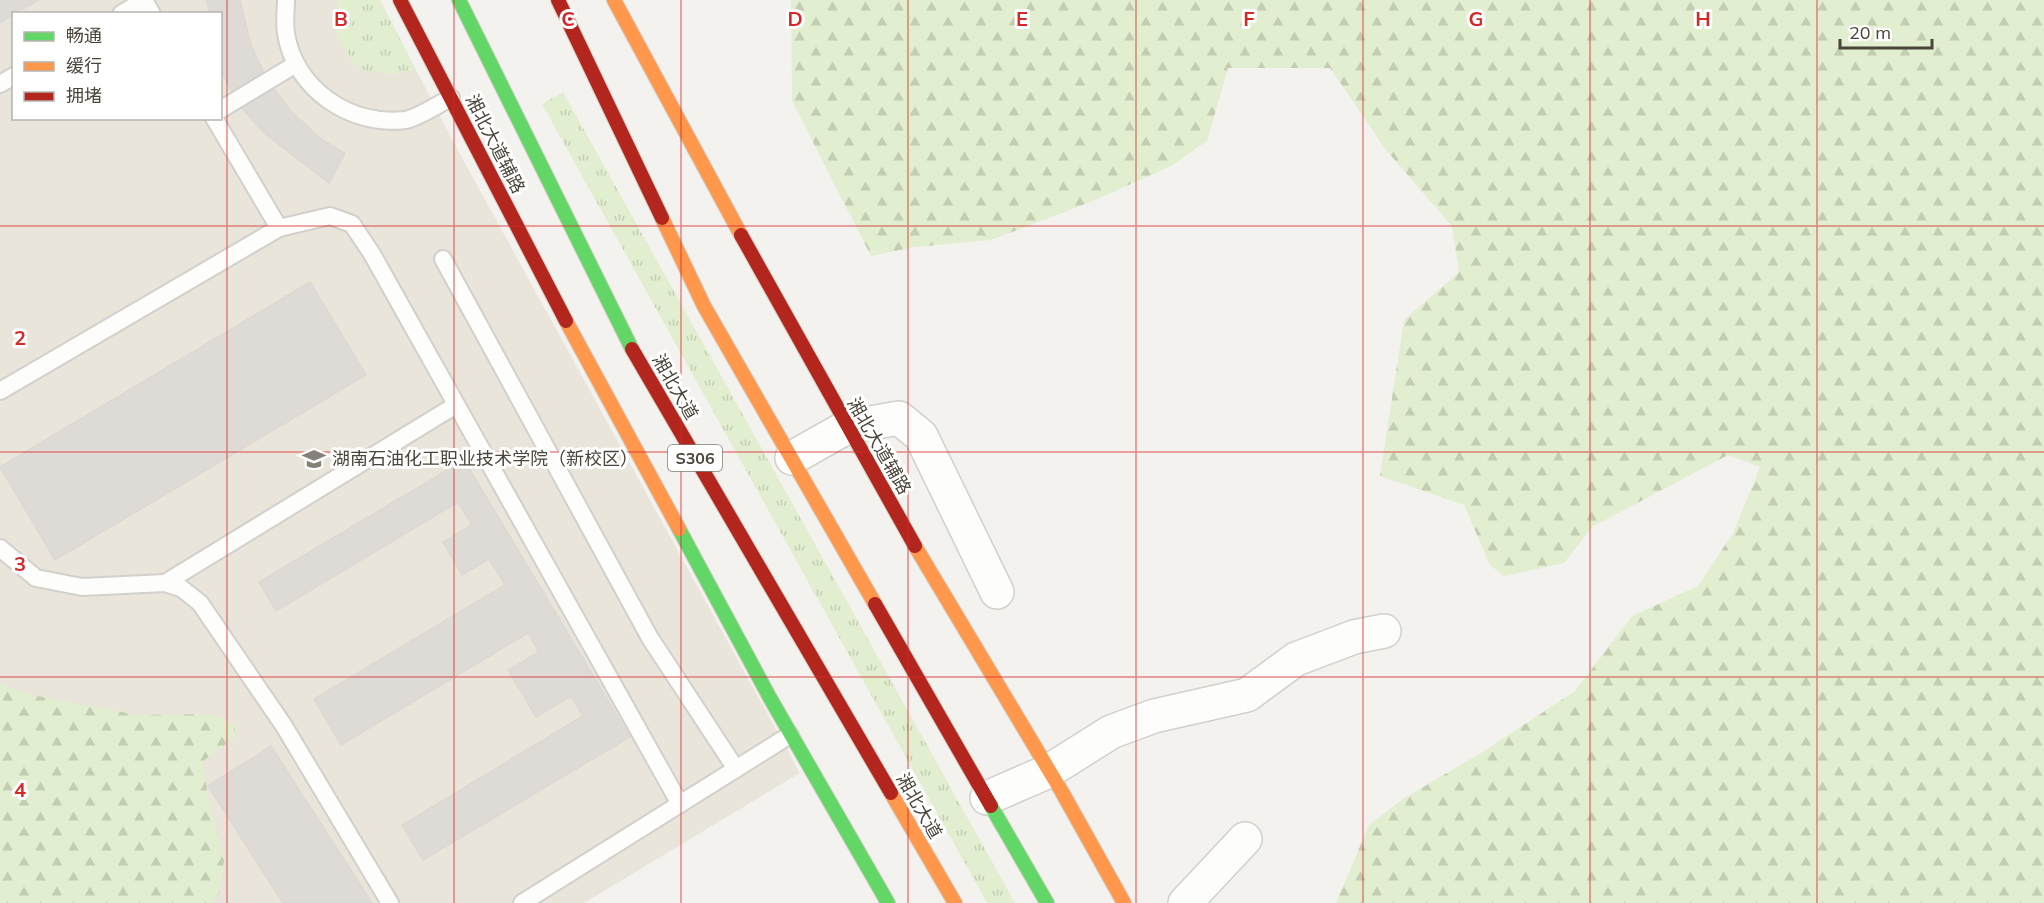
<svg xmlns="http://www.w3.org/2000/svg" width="2044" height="903" font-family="Mulish,'Noto Sans SC',sans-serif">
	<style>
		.education { fill: #eae5da; fill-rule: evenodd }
		.grass { fill: url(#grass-tufts) }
		.forest { fill: url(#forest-firs) }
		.building { fill: #dedbd6; stroke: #dcd9d4; stroke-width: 1.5 }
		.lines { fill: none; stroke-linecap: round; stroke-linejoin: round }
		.lane-casing { stroke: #d2d0cb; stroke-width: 20 }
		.street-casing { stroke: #d2d0cb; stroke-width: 36 }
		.fast-casing { stroke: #d3cfc5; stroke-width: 16 }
		.slow-casing { stroke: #d3cfc5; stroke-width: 16 }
		.jam-casing { stroke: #d3cfc5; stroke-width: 16 }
		.lane { stroke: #fdfdfc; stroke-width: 16 }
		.street { stroke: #fdfdfc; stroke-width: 33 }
		.fast { stroke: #63d668; stroke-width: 14 }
		.slow { stroke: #ff974d; stroke-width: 14 }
		.jam { stroke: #b3261e; stroke-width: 14 }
		.grid { fill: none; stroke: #d62828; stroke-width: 1.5; stroke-opacity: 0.55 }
		.labels { text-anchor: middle; stroke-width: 6; stroke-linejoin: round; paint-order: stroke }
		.shield { fill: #fff; stroke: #817c74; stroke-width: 1.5 }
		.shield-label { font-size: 16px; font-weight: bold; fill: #4b4439 }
		.street-label { font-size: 18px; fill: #4b4439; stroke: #fff }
		.poi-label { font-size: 18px; fill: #4b4439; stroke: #fff; text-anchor: start }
		.grid-label { font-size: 20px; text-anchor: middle; font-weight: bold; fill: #d62828; stroke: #fff; stroke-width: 6; stroke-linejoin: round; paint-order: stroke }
	</style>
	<defs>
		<pattern id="grass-tufts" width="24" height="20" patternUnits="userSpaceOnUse" patternTransform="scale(1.5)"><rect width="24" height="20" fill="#e1eecf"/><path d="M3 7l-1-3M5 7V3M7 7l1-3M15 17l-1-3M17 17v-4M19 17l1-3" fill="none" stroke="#c3cdb2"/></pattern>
		<pattern id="forest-firs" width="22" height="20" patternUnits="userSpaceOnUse" patternTransform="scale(1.5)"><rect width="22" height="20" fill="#e1eecf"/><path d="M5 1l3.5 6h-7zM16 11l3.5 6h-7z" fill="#c3cdb2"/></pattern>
	</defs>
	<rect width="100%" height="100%" fill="#f4f2ee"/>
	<path class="education" d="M 0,0 L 380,0 L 455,145 L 800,773 L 584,903 L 0,903 ZM 14,14 L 220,14 L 220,118 L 14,118 Z"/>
	<g class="grass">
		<path d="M 337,0 L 380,0 L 415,69 L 396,75 L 364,70 L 355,65 L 339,41 L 335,28 Z"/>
		<path d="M 563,92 L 1015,903 L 987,903 L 542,104 Z"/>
	</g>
	<g class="forest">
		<path d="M 791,0 L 2044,0 L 2044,903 L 1336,903 L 1369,825 L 1403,799 L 1484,751 L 1575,691 L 1632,616 L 1698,586 L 1733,533 L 1760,467 L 1728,455 L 1592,527 L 1564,563 L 1504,576 L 1490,565 L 1464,505 L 1380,476 L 1404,320 L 1459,272 L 1452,226 L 1386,150 L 1330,68 L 1228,68 L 1207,141 L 1171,166 L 1093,201 L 991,240 L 914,247 L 871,256 L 792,101 Z"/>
		<path d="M 0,684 L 32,695 L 137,715 L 213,714 L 235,725 L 235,737 L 202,762 L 209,800 L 224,860 L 219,893 L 211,903 L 0,903 Z"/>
	</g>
	<g class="building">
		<path d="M 0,0 L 39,0 L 14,14 L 0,23 Z"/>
		<path d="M 207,0 L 240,0 L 251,45 L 267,79 L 290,110 L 321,139 L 345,153 L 329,183 L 264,133 L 240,106 L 220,70 L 220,14 L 209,14 Z"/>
		<path d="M 310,282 L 366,375 L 55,560 L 0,467 Z"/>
		<path d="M 464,460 L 630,737 L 423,860 L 402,825 L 583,716 L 571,696 L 536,717 L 508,670 L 539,652 L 528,633 L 341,745 L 314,699 L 505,585 L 489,559 L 462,575 L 443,542 L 472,525 L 458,502 L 276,611 L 259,582 Z"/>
		<path d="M 271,746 L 372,903 L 283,903 L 208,786 Z"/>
	</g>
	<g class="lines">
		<g class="lane-casing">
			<g id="lane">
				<path d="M 286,0 C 286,10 284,22 286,33 C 294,88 350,127 405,120 C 418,118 438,104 451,98"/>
				<path d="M 121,14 L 144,0 L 152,14"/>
				<path d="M 0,84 L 14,76"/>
				<path d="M 220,110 L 296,64"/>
				<path d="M 279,228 L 330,216 L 352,224 L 372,254 L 680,804"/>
				<path d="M 443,259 L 650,638 L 736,769"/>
				<path d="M 0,391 L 279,228 L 214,118"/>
				<path d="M 0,548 L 36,578 L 82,587 L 165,583 L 181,588 L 200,603 L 284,726 L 390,903"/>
				<path d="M 165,583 L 456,405"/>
				<path d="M 522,903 L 790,735"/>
			</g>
		</g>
		<g class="street-casing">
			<g id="street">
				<path d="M 792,458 L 847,427 L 899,418 L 921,436 L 997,592"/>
				<path d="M 987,798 L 1049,771 L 1111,732 L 1154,716 L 1247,695 L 1296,659 L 1354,637 L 1384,631"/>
				<path d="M 1185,903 L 1245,839"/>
			</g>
		</g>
		<g class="fast-casing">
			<g id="fast">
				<path d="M 459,0 L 632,349"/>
				<path d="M 679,529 L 770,698 L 888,903"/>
				<path d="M 991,806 L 1047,903"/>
			</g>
		</g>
		<g class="slow-casing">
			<g id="slow">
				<path d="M 614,0 L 741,235"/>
				<path d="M 662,218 L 704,306 L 875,604"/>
				<path d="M 566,321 L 679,529"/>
				<path d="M 915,546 L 1062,792 L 1124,903"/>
				<path d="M 891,793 L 955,903"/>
			</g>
		</g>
		<g class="jam-casing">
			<g id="jam">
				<path d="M 400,0 L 566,321"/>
				<path d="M 558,0 L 662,218"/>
				<path d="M 741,235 L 915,546"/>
				<path d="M 632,349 L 891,793"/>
				<path d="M 875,604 L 991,806"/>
			</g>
		</g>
		<use href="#lane" class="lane"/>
		<use href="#street" class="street"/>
		<use href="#fast" class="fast"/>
		<use href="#slow" class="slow"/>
		<use href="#jam" class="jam"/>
	</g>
	<path class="grid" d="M 227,0 L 227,903M 454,0 L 454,903M 681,0 L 681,903M 908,0 L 908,903M 1136,0 L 1136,903M 1363,0 L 1363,903M 1590,0 L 1590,903M 1817,0 L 1817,903M 0,226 L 2044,226M 0,452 L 2044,452M 0,677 L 2044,677"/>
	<defs>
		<g id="school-bare" transform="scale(1.8)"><path d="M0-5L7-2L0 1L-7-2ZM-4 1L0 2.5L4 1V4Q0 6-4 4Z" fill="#868178" stroke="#fff" stroke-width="2.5" paint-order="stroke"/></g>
	</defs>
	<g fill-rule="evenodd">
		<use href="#school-bare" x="314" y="459"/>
	</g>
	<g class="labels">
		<rect class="shield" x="668" y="445" width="54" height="26" rx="4.5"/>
		<g class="shield-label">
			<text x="695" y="464">S306</text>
		</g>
		<g class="street-label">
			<text transform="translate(495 144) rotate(63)" y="6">湘北大道辅路</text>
			<text transform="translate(675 387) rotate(60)" y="6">湘北大道</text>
			<text transform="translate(879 446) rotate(60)" y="6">湘北大道辅路</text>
			<text transform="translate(919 806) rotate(60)" y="6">湘北大道</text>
		</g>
		<g class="poi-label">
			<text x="332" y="465">湖南石油化工职业技术学院（新校区）</text>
		</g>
	</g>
	<g class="grid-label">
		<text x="341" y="26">B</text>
		<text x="568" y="26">C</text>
		<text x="795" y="26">D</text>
		<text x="1022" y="26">E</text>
		<text x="1249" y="26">F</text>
		<text x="1476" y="26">G</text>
		<text x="1703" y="26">H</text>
		<text x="20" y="345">2</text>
		<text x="20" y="571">3</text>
		<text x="20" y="797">4</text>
	</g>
	<rect x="12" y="12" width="210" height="108" fill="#ffffff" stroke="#b7b4b0" stroke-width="1.5"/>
	<rect x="24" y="32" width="30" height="9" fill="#63d668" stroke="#b7b4b0" stroke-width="1.5"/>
	<text x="66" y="42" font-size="18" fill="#4b4439">畅通</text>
	<rect x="24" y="62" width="30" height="9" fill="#ff974d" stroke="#b7b4b0" stroke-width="1.5"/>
	<text x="66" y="72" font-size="18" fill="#4b4439">缓行</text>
	<rect x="24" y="92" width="30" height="9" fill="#b3261e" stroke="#b7b4b0" stroke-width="1.5"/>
	<text x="66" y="102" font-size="18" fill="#4b4439">拥堵</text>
	<path d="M1840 39v9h92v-9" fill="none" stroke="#4b4439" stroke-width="3"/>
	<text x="1849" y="39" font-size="18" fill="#4b4439" stroke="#ffffff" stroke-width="4.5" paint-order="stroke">20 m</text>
</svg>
